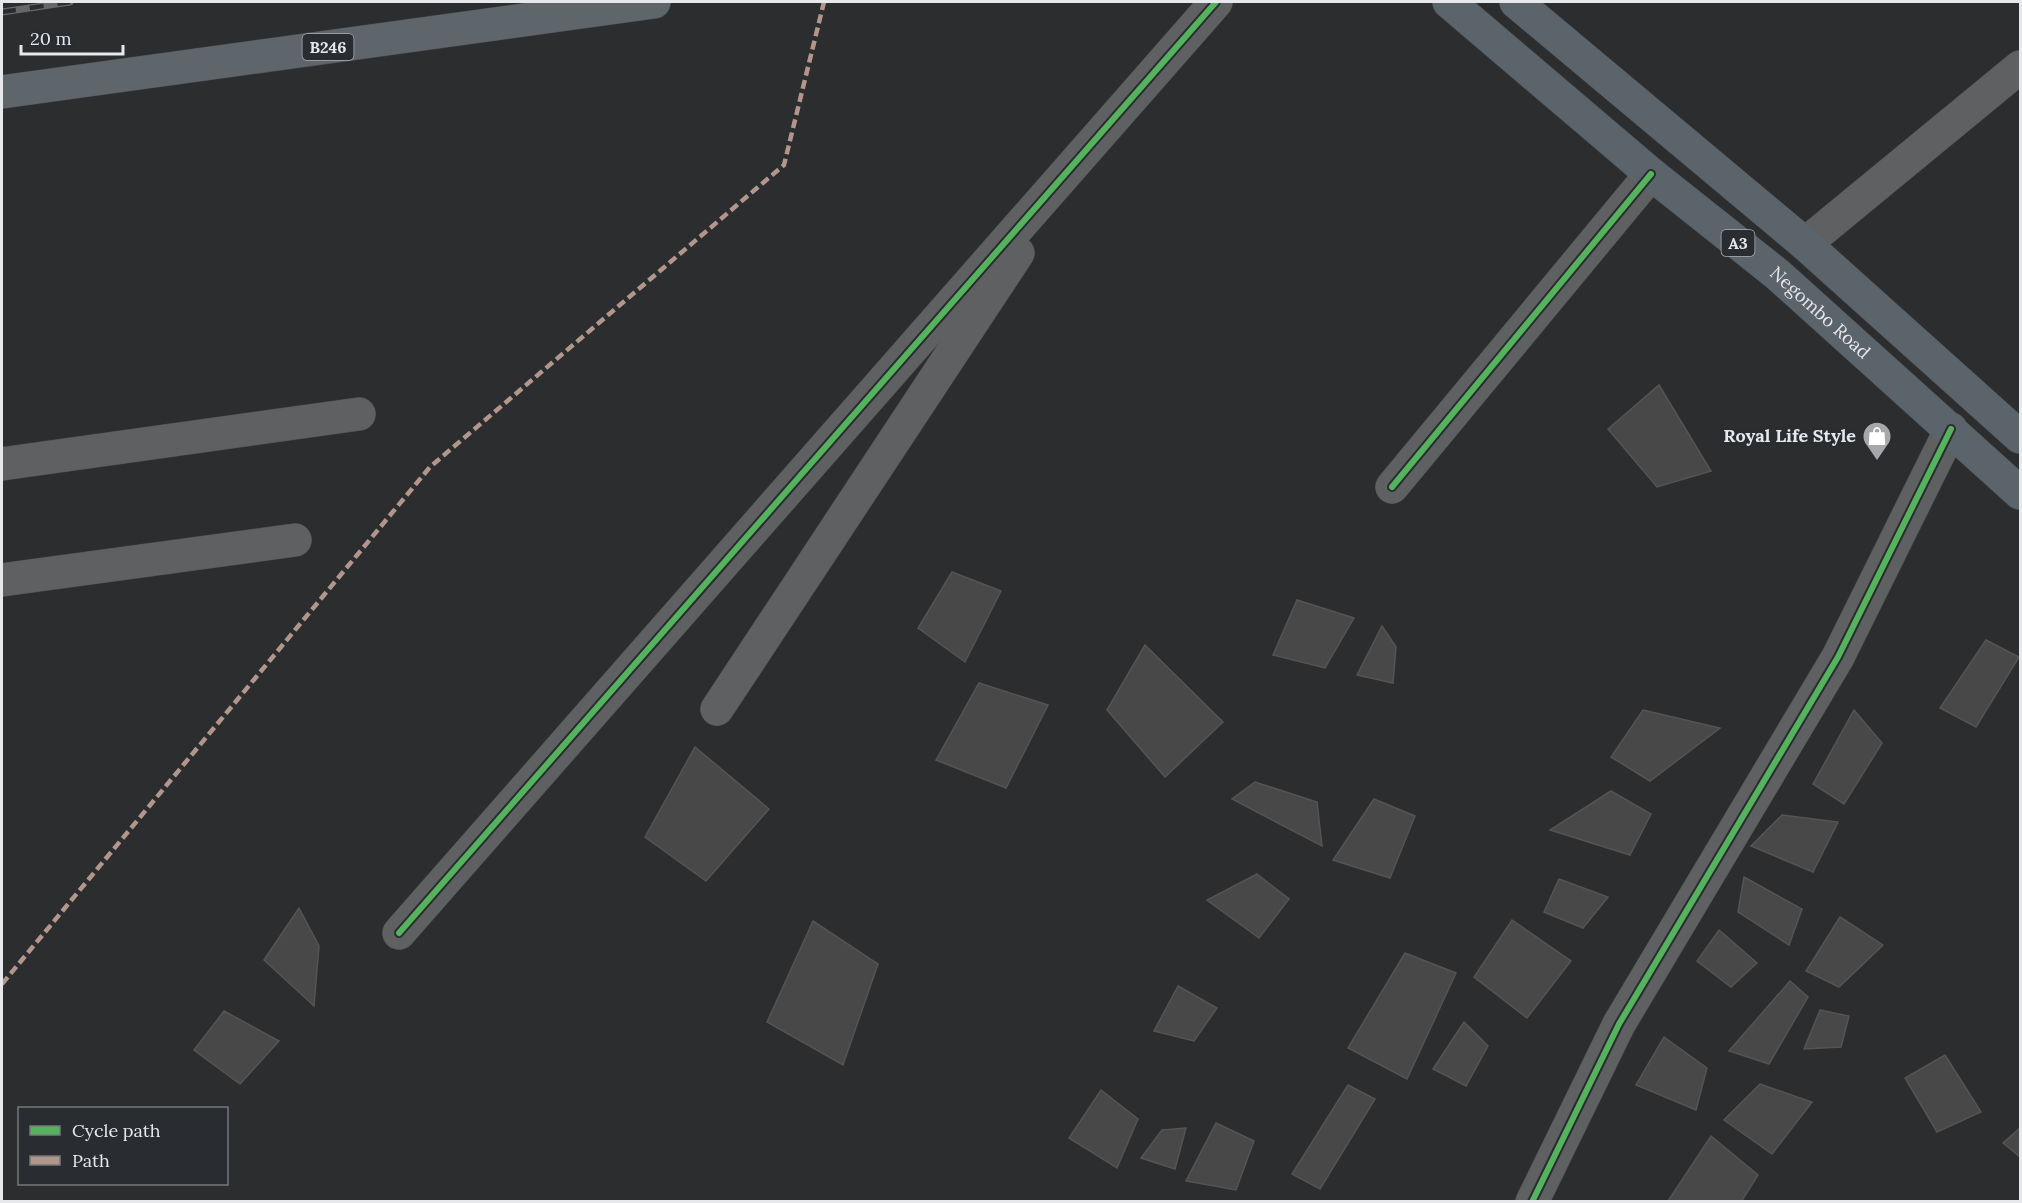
<svg xmlns="http://www.w3.org/2000/svg" width="2022" height="1203" font-family="Lora,serif">
	<style>
		.building { fill: #484849; stroke: #555455; stroke-width: 1.5 }
		.lines { fill: none; stroke-linecap: round; stroke-linejoin: round }
		.minor-casing { stroke: #46484a; stroke-width: 34 }
		.major-casing { stroke: #46484a; stroke-width: 34 }
		.highway-casing { stroke: #46484a; stroke-width: 34 }
		.minor { stroke: #5e6062; stroke-width: 33 }
		.major { stroke: #5f666b; stroke-width: 33 }
		.highway { stroke: #5c646b; stroke-width: 33 }
		.rail-casing { stroke: #67686a; stroke-width: 7 }
		.rail { stroke: #292d31; stroke-width: 4.5; stroke-dasharray: 14; stroke-linecap: butt }
		.quiet { stroke: #b2968c; stroke-width: 4.5; stroke-dasharray: 9 4.5; stroke-linecap: butt }
		.cycleway-casing { stroke: #292d31; stroke-width: 10 }
		.cycleway { stroke: #56b35d; stroke-width: 6 }
		.labels { text-anchor: middle; stroke-width: 4.5; stroke-linejoin: round; paint-order: stroke }
		.shield { fill: #292d31; stroke: #adb0b3; stroke-width: 1.5 }
		.shield-label { font-size: 16px; font-weight: bold; fill: #e6e8eb }
		.street-label { font-size: 18px; fill: #e6e8eb; stroke: #292d31 }
		.poi-label { font-size: 18px; font-weight: bold; fill: #e6e8eb; stroke: #292d31; text-anchor: end }
	</style>
	<rect width="100%" height="100%" fill="#2b2d2f"/>
	<g class="building">
		<path d="M 1659,385 L 1711,471 L 1657,487 L 1608,429 Z"/>
		<path d="M 952,572 L 1001,591 L 965,662 L 918,628 Z"/>
		<path d="M 1297,600 L 1354,618 L 1325,668 L 1273,655 Z"/>
		<path d="M 1382,626 L 1396,647 L 1393,683 L 1357,675 Z"/>
		<path d="M 1986,640 L 2019,657 L 1976,727 L 1940,708 Z"/>
		<path d="M 1145,645 L 1223,722 L 1165,777 L 1107,710 Z"/>
		<path d="M 979,683 L 1048,705 L 1006,788 L 936,760 Z"/>
		<path d="M 1643,710 L 1720,728 L 1650,781 L 1611,757 Z"/>
		<path d="M 1854,710 L 1882,743 L 1844,804 L 1813,784 Z"/>
		<path d="M 695,747 L 769,809 L 706,881 L 645,837 Z"/>
		<path d="M 1255,782 L 1317,802 L 1322,846 L 1232,799 Z"/>
		<path d="M 1611,791 L 1651,814 L 1630,855 L 1550,830 Z"/>
		<path d="M 1374,799 L 1415,816 L 1390,878 L 1333,860 Z"/>
		<path d="M 1782,815 L 1838,822 L 1813,872 L 1751,846 Z"/>
		<path d="M 1257,874 L 1289,899 L 1259,938 L 1207,900 Z"/>
		<path d="M 1744,877 L 1802,909 L 1789,945 L 1738,912 Z"/>
		<path d="M 1559,879 L 1608,897 L 1583,928 L 1544,912 Z"/>
		<path d="M 299,908 L 319,946 L 314,1006 L 264,960 Z"/>
		<path d="M 1840,917 L 1883,945 L 1839,987 L 1806,971 Z"/>
		<path d="M 1512,920 L 1571,961 L 1527,1018 L 1474,977 Z"/>
		<path d="M 813,921 L 878,964 L 843,1065 L 767,1022 Z"/>
		<path d="M 1719,930 L 1757,963 L 1731,987 L 1697,961 Z"/>
		<path d="M 1405,953 L 1456,973 L 1407,1079 L 1348,1048 Z"/>
		<path d="M 1790,981 L 1808,997 L 1769,1064 L 1729,1051 Z"/>
		<path d="M 1178,986 L 1217,1008 L 1194,1041 L 1154,1031 Z"/>
		<path d="M 1820,1010 L 1849,1016 L 1841,1047 L 1804,1049 Z"/>
		<path d="M 224,1011 L 279,1041 L 240,1084 L 194,1050 Z"/>
		<path d="M 1464,1022 L 1488,1046 L 1466,1086 L 1433,1069 Z"/>
		<path d="M 1664,1037 L 1707,1068 L 1696,1110 L 1636,1085 Z"/>
		<path d="M 1945,1055 L 1981,1112 L 1937,1132 L 1905,1078 Z"/>
		<path d="M 1760,1084 L 1812,1102 L 1772,1154 L 1724,1120 Z"/>
		<path d="M 1348,1085 L 1375,1099 L 1320,1189 L 1292,1174 Z"/>
		<path d="M 1101,1090 L 1138,1119 L 1117,1168 L 1069,1138 Z"/>
		<path d="M 1216,1123 L 1254,1141 L 1236,1190 L 1186,1181 Z"/>
		<path d="M 1186,1128 L 1175,1169 L 1141,1158 L 1162,1130 Z"/>
		<path d="M 2020,1128 L 2020,1157 L 2003,1143 Z"/>
		<path d="M 1711,1136 L 1758,1175 L 1741,1202 L 1668,1201 Z"/>
	</g>
	<g class="lines">
		<g class="minor-casing">
			<g id="minor">
				<path d="M 1805,244 L 2020,67"/>
				<path d="M 2,464 L 359,414"/>
				<path d="M 1392,487 L 1651,174"/>
				<path d="M 2,580 L 295,540"/>
				<path d="M 717,709 L 1018,253"/>
				<path d="M 399,933 L 1216,2"/>
				<path d="M 1532,1202 L 1619,1024 L 1838,657 L 1951,429"/>
			</g>
		</g>
		<g class="major-casing">
			<path id="major" d="M 2,92 L 654,2"/>
		</g>
		<g class="highway-casing">
			<g id="highway">
				<path id="s1" d="M 1449,2 L 1651,174 L 1777,274 L 2020,493"/>
				<path d="M 1516,2 L 1805,244 L 2020,437"/>
			</g>
		</g>
		<use href="#minor" class="minor"/>
		<use href="#major" class="major"/>
		<use href="#highway" class="highway"/>
		<g class="rail-casing">
			<path id="rail" d="M 2,12 L 70,2"/>
		</g>
		<use href="#rail" class="rail"/>
		<path class="quiet" d="M 2,984 L 430,467 L 784,165 L 824,2"/>
		<g class="cycleway-casing">
			<g id="cycleway">
				<path d="M 1392,487 L 1651,174"/>
				<path d="M 399,933 L 1216,2"/>
				<path d="M 1532,1202 L 1619,1024 L 1838,657 L 1951,429"/>
			</g>
		</g>
		<use href="#cycleway" class="cycleway"/>
	</g>
	<defs>
		<g id="shop-pin" transform="scale(1.5)"><path d="M0 17L-7.5 6A9.5 9.5 0 1 1 7.5 6Z" fill="#a5a7a9" stroke="#292d31"/><path d="M-5-2.5h2.3a2.7 3.5 0 0 1 5.4 0H5L5.5 6h-11ZM-1.5-2.5h3a1.5 2.3 0 0 0-3 0Z" fill="#fff"/></g>
	</defs>
	<g fill-rule="evenodd">
		<use href="#shop-pin" x="1877" y="436"/>
	</g>
	<g class="labels">
		<g class="shield">
			<rect x="302.5" y="34" width="51" height="26" rx="4.5"/>
			<rect x="1721.5" y="230" width="33" height="26" rx="4.5"/>
		</g>
		<g class="shield-label">
			<text x="328" y="53">B246</text>
			<text x="1738" y="249">A3</text>
		</g>
		<g class="street-label">
			<text dy="6" stroke="none"><textPath href="#s1" startOffset="484">Negombo Road</textPath></text>
		</g>
		<g class="poi-label">
			<text x="1856" y="442">Royal Life Style</text>
		</g>
	</g>
	<rect width="2022" height="1203" fill="none" stroke="#e6e8eb" stroke-width="6"/>
	<rect x="18" y="1107" width="210" height="78" fill="#292d31" stroke="#75787b" stroke-width="1.5"/>
	<rect x="30" y="1126" width="30" height="9" fill="#56b35d" stroke="#75787b" stroke-width="1.5"/>
	<text x="72" y="1137" font-size="18" fill="#e6e8eb">Cycle path</text>
	<rect x="30" y="1156" width="30" height="9" fill="#b2968c" stroke="#75787b" stroke-width="1.5"/>
	<text x="72" y="1167" font-size="18" fill="#e6e8eb">Path</text>
	<path d="M21 45v9h102v-9" fill="none" stroke="#e6e8eb" stroke-width="3"/>
	<text x="30" y="45" font-size="18" fill="#e6e8eb" stroke="#292d31" stroke-width="4.5" paint-order="stroke">20 m</text>
</svg>
